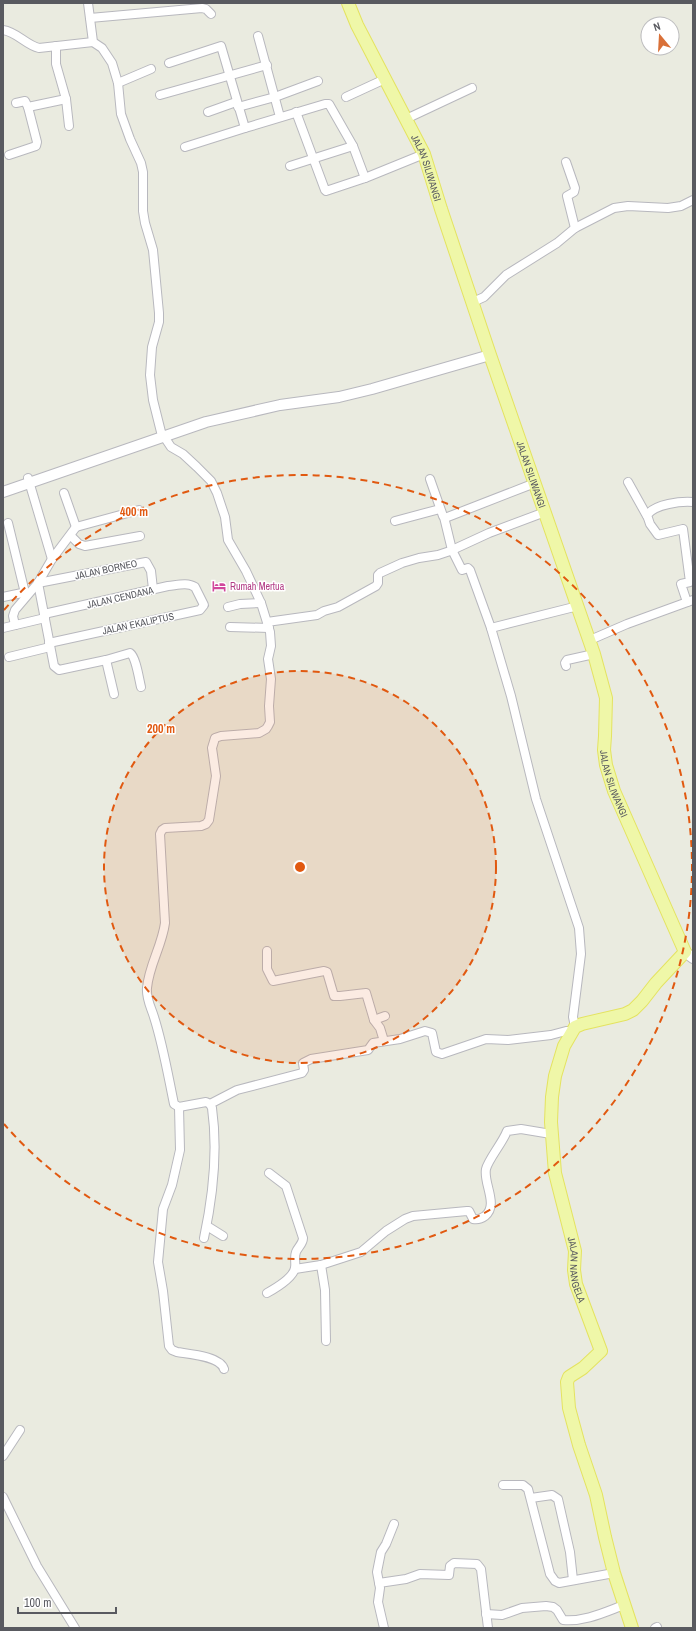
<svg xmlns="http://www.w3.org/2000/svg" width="696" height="1631" font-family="'Archivo Narrow',sans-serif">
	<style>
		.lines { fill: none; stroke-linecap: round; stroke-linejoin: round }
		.minor-casing { stroke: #b8b8be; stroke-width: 10 }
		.tertiary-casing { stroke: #b8b8be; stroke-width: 12 }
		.primary-casing { stroke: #e4e360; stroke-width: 14 }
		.minor { stroke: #fff; stroke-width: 8 }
		.tertiary { stroke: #fff; stroke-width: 10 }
		.primary { stroke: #eff7a8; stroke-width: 12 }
		.ring { fill: none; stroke: #e15910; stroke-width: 2; stroke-dasharray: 7 5 }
		.labels { text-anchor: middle; stroke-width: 3; stroke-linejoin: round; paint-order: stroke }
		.street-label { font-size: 10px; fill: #595a60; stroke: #fff }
		.hotel-label { font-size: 10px; fill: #b23c85; stroke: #fff; text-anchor: start }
		.centre { fill: #e15910; stroke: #fff; stroke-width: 2 }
		.ring-label { font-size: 12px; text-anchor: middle; font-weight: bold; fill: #e15910; stroke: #fff; stroke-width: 3; stroke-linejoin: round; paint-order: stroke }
	</style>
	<rect width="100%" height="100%" fill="#eaebe0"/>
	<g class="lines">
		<g class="minor-casing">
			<g id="minor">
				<path d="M 88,3 L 93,42 L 102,48 L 112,63 L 118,83 L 121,114 L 130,139 L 141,163 L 143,172 L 143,211 L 145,223 L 153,250 L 159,313 L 159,322 L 152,347 L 150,375 L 153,400 L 161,432 L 171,447 L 183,454 L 197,467 L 211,481 L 217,493 L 225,517 L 228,540 L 246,571 L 261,603 L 270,632 L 271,646 L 268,659 L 271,679 L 269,706 L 270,722 L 268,726 L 266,729 L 259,733 L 221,736 L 215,738 L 212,748 L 216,776 L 209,820 L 206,824 L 201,826 L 165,828 L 162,830 L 160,834 L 165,923 C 162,946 149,965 147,988 C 146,999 151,1007 154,1017 C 163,1045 168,1075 174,1104 L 179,1107 L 206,1102 L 210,1104 L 212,1108 C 218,1151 213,1196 204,1238"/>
				<path d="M 90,18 L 202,8 L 206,9 L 211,14"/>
				<path d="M 3,30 C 17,32 26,45 39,48 L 93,42"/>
				<path d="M 258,36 L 280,117"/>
				<path d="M 169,63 L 221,46 L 245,128 L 325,104 L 329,104 L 353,146 L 365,178 L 424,154"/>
				<path d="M 118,83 L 151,69"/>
				<path d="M 160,95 L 267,65"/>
				<path d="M 346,97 L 385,79"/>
				<path d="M 66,99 L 69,126"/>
				<path d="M 16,103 L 25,101 L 28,107 L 66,99 L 56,64 L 56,46"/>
				<path d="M 238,107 L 275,97 L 318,81"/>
				<path d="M 208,112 L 236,102"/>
				<path d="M 296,112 L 325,190 L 326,191 L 365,178"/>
				<path d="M 406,119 L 472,88"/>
				<path d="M 185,147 L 245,128"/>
				<path d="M 9,155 L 36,146 L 37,142 L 28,107"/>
				<path d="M 566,162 L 575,188 L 574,192 L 567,196 L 575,228"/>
				<path d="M 290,166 L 353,146"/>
				<path d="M 473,302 L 484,297 L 506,275 L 557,243 L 575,228 L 614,208 L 628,206 L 668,208 L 681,206 L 693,200"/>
				<path d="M 28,478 L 52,559"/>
				<path d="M 430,479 L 443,516 L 445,518 L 535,483"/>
				<path d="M 628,482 L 647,516"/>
				<path d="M 64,493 L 76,527"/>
				<path d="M 444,517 L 452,550 L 462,570 L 468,568 L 470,570 L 491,628 L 511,696 L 536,799 L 579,928 L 581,954 L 573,1017 L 575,1027"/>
				<path d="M 395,521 L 440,509"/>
				<path d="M 8,523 L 25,593"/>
				<path d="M 76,527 L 139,510"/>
				<path d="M 71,536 L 79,544 L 85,546 L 140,536"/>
				<path d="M 38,583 L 54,666 L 59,670 L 106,660 L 130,653 C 136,657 139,679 141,687"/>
				<path d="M 38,583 L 146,562 L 151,571 L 153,589"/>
				<path d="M 3,597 L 22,593 L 28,593"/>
				<path d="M 687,602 L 681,584 L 690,582 L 683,529 L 658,535 L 650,524 L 647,515 C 655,504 681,501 693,502"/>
				<path d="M 228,607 L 240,604 L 261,603"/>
				<path d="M 44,614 L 168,586 C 178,585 187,582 195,587 L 204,605 L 200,610 L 49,643"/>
				<path d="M 267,622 L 317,615 L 324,611 L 338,607 L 376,586 L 378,583 L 378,575 L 380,573 L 402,563 L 419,558 L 438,555 L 450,551 L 489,533 L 545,512"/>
				<path d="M 15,625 L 13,616 L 15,610 L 38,583 L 52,559 L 76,527"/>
				<path d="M 230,627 L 269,628"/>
				<path d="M 3,628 L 45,618"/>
				<path d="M 491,628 L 578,606"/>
				<path d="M 590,640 L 627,624 L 693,600"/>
				<path d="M 9,657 L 50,647"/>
				<path d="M 106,660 L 114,694"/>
				<path d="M 566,666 L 565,663 L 567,660 L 594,654"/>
				<path d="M 267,951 L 267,969 L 273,981 L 324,971 L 327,972 L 334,996 L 340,996 L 366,993 L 374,1020 L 380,1028 L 384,1041"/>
				<path d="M 374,1020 L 385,1016"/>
				<path d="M 210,1104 L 237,1090 L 302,1073 L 304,1070 L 303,1063 L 311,1059 L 368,1050 L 373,1043 L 400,1039 L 425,1031 L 432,1033 L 436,1052 L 442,1054 L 486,1039 L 508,1040 L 551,1035 L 566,1031 L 571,1032"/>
				<path d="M 179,1107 L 180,1150 L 172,1185 L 163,1209 L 158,1262 L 163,1291 L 169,1346 L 172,1350 L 177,1352 C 189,1354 220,1356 224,1369"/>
				<path d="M 207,1226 L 223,1236"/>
				<path d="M 321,1265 L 325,1290 L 326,1341"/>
				<path d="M 295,1269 L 321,1265 L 361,1252 L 386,1231 L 405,1219 L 413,1216 L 467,1211 L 469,1211 L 473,1219 C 478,1220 481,1219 485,1216 C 499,1205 483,1183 486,1169 C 488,1160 503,1142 507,1131 L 521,1129 L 551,1134"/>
				<path d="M 267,1293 C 276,1288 293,1278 295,1268 C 296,1263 294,1257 296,1252 C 298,1247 303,1244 303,1238 L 286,1186 L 269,1173"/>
				<path d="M 3,1456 L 20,1430"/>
				<path d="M 503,1485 L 523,1485 L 528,1489 L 550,1574 L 555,1581 L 559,1583 L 614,1573"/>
				<path d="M 3,1497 L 37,1566 L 75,1628"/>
				<path d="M 531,1498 L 552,1495 L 558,1499 L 570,1552 L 573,1580"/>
				<path d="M 379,1583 L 406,1579 L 420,1574 L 449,1575 L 450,1566 L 454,1563 L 477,1564 L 481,1569 L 488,1628"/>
				<path d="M 486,1614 L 502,1615 L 522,1608 L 546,1606 L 553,1607 L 557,1610 L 563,1620 C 585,1622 605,1612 624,1605"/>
				<path d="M 384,1628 L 378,1602 L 380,1588 L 377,1572 L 381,1552 L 386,1544 L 394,1524"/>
				<path d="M 655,1628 L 657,1627"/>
			</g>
		</g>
		<g class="tertiary-casing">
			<g id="tertiary">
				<path d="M 3,492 L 206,422 L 280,405 L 339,397 L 372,389 L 490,355"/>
				<path d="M 685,952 L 693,958"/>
			</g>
		</g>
		<g class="primary-casing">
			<g id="primary">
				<path id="s1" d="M 348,3 L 357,25 L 424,154 L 441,209 L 490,355 L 594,654 L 606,698 L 605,736 L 604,750 L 606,765 L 614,791 L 685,952 L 656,983 L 642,1001 L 633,1010 L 625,1014 L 582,1024 L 575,1027 L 564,1046 L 555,1076 L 552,1097 L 551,1122 L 555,1173 L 575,1251 L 574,1270 L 576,1284 L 601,1351 L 583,1368 L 569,1377 L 567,1382 L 569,1408 L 579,1445 L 596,1495 L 605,1537 L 614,1573 L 632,1628"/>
			</g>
		</g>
		<use href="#minor" class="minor"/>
		<use href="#tertiary" class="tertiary"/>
		<use href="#primary" class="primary"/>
	</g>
	<circle cx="300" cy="867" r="196" fill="#e15910" fill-opacity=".12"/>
	<g class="ring">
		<circle cx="300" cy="867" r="196"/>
		<path d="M4 610A392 392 0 1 1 4 1124"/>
	</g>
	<defs>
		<g id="hotel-bare" transform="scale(1.08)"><path d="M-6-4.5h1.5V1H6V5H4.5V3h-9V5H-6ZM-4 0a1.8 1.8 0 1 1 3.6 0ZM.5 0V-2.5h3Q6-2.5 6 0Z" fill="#d1479c" stroke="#fff" stroke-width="2.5" paint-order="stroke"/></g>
	</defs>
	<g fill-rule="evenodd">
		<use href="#hotel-bare" x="219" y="586"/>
	</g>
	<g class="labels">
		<g class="street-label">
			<text dy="4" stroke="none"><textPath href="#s1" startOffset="183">JALAN SILIWANGI</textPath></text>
			<text dy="4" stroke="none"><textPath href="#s1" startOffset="507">JALAN SILIWANGI</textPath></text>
			<text transform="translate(106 569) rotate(-12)" y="4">JALAN BORNEO</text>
			<text transform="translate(120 597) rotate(-13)" y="4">JALAN CENDANA</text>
			<text transform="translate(138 623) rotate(-12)" y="4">JALAN EKALIPTUS</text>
			<text dy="4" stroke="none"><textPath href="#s1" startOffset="830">JALAN SILIWANGI</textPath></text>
			<text dy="4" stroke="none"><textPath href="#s1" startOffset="1402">JALAN NANGELA</textPath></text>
		</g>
		<g class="hotel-label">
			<text x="230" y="590">Rumah Mertua</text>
		</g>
	</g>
	<circle cx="300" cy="867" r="6" class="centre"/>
	<g class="ring-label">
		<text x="134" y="516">400 m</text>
		<text x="161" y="733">200 m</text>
	</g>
	<rect width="696" height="1631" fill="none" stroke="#595a60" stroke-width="8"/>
	<g transform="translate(660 36) rotate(342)"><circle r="19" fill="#ffffff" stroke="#bdbdbf"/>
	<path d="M0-3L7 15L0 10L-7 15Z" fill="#d97038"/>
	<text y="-6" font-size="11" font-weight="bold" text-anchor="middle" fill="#595a60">N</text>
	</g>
	<path d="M18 1607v6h98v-6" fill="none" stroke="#595a60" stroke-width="2"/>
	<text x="24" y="1607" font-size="12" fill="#595a60" stroke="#ffffff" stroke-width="3" paint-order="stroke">100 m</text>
</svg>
